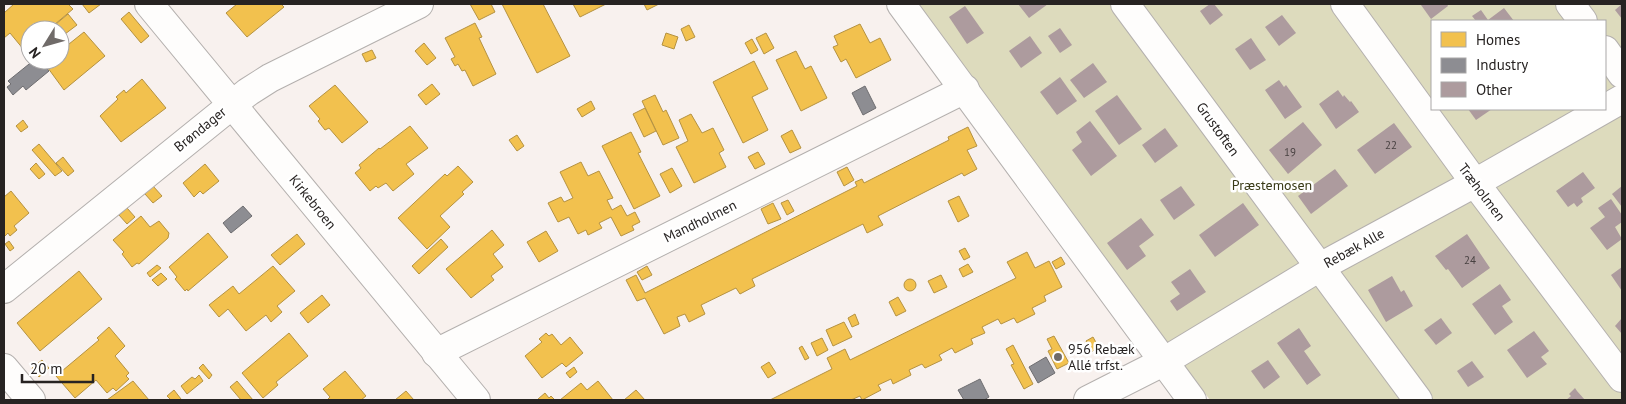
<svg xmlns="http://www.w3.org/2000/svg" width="1626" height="404" font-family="'PT Sans',sans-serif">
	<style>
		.green { fill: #dddbbd; fill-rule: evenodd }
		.homes { fill: #f2c14e; stroke: #b59241 }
		.industry { fill: #8d8d92; stroke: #6e6d70 }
		.building { fill: #ad9b9e }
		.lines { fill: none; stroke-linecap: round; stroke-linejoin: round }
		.minor-casing { stroke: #b4b0ae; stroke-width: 30 }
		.minor { stroke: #fefdfc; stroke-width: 28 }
		.poi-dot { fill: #706b69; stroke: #fff; stroke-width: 2 }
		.labels { text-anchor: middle; stroke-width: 5; stroke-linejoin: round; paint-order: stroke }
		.number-label { font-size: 11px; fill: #484141 }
		.street-label { font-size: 14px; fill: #272322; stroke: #fff }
		.park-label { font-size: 14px; fill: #393a17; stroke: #fff }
		.poi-label { font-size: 14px; fill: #272322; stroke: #fff; text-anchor: start }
	</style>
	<rect width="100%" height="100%" fill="#f8f1ee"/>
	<path class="green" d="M 918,4 L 1622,4 L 1622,400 L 1210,400 ZM 1432,21 L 1605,21 L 1605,109 L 1432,109 Z"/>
	<g class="homes">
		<path d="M 14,4 L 68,4 L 73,9 L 48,30 L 30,30 L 30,45 L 24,50 L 10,33 L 4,38 L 4,13 Z"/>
		<path d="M 82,4 L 101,4 L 89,13 Z"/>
		<path d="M 237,4 L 281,4 L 284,7 L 247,37 L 226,13 Z"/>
		<path d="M 470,4 L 491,4 L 495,12 L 479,20 Z"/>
		<path d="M 502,4 L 543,4 L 570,56 L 537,73 Z"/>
		<path d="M 573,4 L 606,4 L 580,17 Z"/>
		<path d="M 644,4 L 659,4 L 647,10 Z"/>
		<path d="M 129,12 L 149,36 L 141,43 L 121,19 Z"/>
		<path d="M 68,14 L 77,25 L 65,34 L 56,24 Z"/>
		<path d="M 475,23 L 482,37 L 479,38 L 496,74 L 473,86 L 465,70 L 462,71 L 458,64 L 455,66 L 451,59 L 455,57 L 445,38 Z"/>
		<path d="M 860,24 L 870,43 L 880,38 L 891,60 L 856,78 L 846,59 L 841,62 L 833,47 L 838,45 L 834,36 Z"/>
		<path d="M 689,25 L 695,37 L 686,41 L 681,29 Z"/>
		<path d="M 84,32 L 105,56 L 64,90 L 45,64 L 50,60 L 60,60 L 60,48 L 68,42 L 69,44 Z"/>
		<path d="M 666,33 L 678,37 L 674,49 L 662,45 Z"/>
		<path d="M 766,33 L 774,48 L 764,54 L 756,38 Z"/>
		<path d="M 752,39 L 758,50 L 751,54 L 745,43 Z"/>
		<path d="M 424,43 L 436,58 L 427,65 L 415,51 Z"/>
		<path d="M 372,50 L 376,58 L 366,62 L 362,54 Z"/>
		<path d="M 796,51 L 805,69 L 811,66 L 827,98 L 801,111 L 776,60 Z"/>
		<path d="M 754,61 L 768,89 L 752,97 L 768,130 L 743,143 L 713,82 Z"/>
		<path d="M 142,79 L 166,108 L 121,142 L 100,116 L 118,99 L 116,97 L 124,90 L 126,93 Z"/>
		<path d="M 432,84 L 440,94 L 426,105 L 418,95 Z"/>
		<path d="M 335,85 L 368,122 L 342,143 L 329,128 L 325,130 L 318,121 L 320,119 L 309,106 Z"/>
		<path d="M 655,95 L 663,112 L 666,110 L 679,138 L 663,145 L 642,101 Z"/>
		<path d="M 591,101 L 595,109 L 582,117 L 577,109 Z"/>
		<path d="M 645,108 L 656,131 L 644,137 L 633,114 Z"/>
		<path d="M 691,114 L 702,133 L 713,128 L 724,150 L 719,153 L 726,167 L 694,183 L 676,147 L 688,141 L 679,120 Z"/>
		<path d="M 23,120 L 28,127 L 21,132 L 16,126 Z"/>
		<path d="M 410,126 L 428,148 L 406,164 L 414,174 L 393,191 L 386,183 L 378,188 L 376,186 L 370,191 L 355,173 L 361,168 L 359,165 L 379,148 L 380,149 Z"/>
		<path d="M 968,127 L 977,146 L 967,150 L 977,169 L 964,176 L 962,173 L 878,216 L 883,225 L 867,233 L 863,224 L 752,279 L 755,286 L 740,294 L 736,288 L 701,305 L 705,314 L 689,322 L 685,314 L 677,317 L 680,326 L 664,334 L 645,298 L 637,301 L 626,280 L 636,275 L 645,293 L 857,186 L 855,182 L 862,179 L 864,183 L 949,140 L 948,137 Z"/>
		<path d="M 792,130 L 801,148 L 790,153 L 781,136 Z"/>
		<path d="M 631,132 L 641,152 L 638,153 L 660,196 L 634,209 L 602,146 Z"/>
		<path d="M 517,135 L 524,146 L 517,151 L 509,140 Z"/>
		<path d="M 39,144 L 62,171 L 55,176 L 32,150 Z"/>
		<path d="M 758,152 L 765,164 L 755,169 L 748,157 Z"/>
		<path d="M 63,157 L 74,171 L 68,176 L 56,163 Z"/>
		<path d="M 581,162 L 588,176 L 599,171 L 613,198 L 607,200 L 612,210 L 621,205 L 627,216 L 635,212 L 640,222 L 632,226 L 634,230 L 621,236 L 611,217 L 599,223 L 602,228 L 588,235 L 586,230 L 578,234 L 569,217 L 558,222 L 548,203 L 561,197 L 564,202 L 573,198 L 560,172 Z"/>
		<path d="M 36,163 L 45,174 L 39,179 L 30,169 Z"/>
		<path d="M 205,164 L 219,181 L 203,194 L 200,191 L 194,197 L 183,183 Z"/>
		<path d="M 458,166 L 473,182 L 462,192 L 464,194 L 440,216 L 450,227 L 427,249 L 398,218 L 445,174 L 447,176 Z"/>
		<path d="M 847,167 L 854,180 L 844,186 L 837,172 Z"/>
		<path d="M 672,168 L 682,186 L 670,193 L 660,174 Z"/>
		<path d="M 153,186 L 162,196 L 153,203 L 145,194 Z"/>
		<path d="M 11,191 L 29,213 L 14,226 L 17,230 L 10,236 L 8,233 L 4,237 L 4,197 Z"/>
		<path d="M 959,196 L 969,216 L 958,222 L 948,201 Z"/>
		<path d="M 788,200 L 794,211 L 787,215 L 781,203 Z"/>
		<path d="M 773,203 L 781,219 L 768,224 L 761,209 Z"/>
		<path d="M 127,208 L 135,217 L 127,224 L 119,215 Z"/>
		<path d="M 141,216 L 150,227 L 159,221 L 169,233 L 168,238 L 139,264 L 137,263 L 132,267 L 122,254 L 124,252 L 113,240 Z"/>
		<path d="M 492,230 L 504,245 L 493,254 L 503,267 L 491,276 L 494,280 L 471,298 L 446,269 Z"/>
		<path d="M 546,231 L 558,251 L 539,262 L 527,242 Z"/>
		<path d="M 208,233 L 228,257 L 188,291 L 187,289 L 185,291 L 175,279 L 177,277 L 169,267 Z"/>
		<path d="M 297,234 L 305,244 L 280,265 L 271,255 Z"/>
		<path d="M 441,239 L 448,247 L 419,274 L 412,266 Z"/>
		<path d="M 9,241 L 14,248 L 10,251 L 5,244 Z"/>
		<path d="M 965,248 L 970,257 L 964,260 L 959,251 Z"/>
		<path d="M 1027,252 L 1035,268 L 1049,261 L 1062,287 L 1044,296 L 1046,301 L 1032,308 L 1035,314 L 1017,323 L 1014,318 L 1001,324 L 998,319 L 982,327 L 985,333 L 971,339 L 973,344 L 955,353 L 952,348 L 939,355 L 942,360 L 925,368 L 922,364 L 909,370 L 911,375 L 893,384 L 891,379 L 878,385 L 881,390 L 862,400 L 860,396 L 851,400 L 770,400 L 832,369 L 827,358 L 845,349 L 850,360 L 1016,278 L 1007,262 Z"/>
		<path d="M 1061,257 L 1065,264 L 1056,269 L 1052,262 Z"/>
		<path d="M 968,264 L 973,272 L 963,277 L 959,269 Z"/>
		<path d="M 157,265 L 161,268 L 150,277 L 147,273 Z"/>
		<path d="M 273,266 L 295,291 L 277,306 L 282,312 L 271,322 L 266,315 L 246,331 L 228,309 L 219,317 L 209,305 L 233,286 L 239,294 Z"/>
		<path d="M 647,266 L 652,275 L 642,280 L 637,272 Z"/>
		<path d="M 79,271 L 102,299 L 40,351 L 17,323 Z"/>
		<path d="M 161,273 L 167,279 L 158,286 L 152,280 Z"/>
		<path d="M 941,275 L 947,287 L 934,293 L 928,281 Z"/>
		<circle cx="910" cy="285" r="6"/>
		<path d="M 322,295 L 330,305 L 308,323 L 300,313 Z"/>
		<path d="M 898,297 L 906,311 L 896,316 L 889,302 Z"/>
		<path d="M 855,314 L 859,324 L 852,327 L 848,318 Z"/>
		<path d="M 844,322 L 852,337 L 833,346 L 826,330 Z"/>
		<path d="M 109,327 L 125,346 L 115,356 L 129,373 L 126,376 L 129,379 L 116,391 L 113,388 L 107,393 L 96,380 L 75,398 L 56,376 L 99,340 L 97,338 Z"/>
		<path d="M 289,333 L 308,356 L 276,382 L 278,385 L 263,398 L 242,373 Z"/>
		<path d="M 546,333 L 549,336 L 552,334 L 561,345 L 570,337 L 583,353 L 566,367 L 562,363 L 542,378 L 525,356 L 542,342 L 539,339 Z"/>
		<path d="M 1054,336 L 1069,363 L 1057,369 L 1048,351 L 1052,349 L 1047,339 Z"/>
		<path d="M 1093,337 L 1098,346 L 1092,352 L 1086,341 Z"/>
		<path d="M 822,338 L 828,350 L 817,356 L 811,343 Z"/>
		<path d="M 1013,345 L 1033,384 L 1024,389 L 1011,365 L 1014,364 L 1006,349 Z"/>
		<path d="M 802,346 L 809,358 L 805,360 L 799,348 Z"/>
		<path d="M 42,360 L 49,368 L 39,377 L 32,368 Z"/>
		<path d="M 769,362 L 776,373 L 768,378 L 761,367 Z"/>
		<path d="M 203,364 L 212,375 L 209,379 L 199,368 Z"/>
		<path d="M 574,367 L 577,372 L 570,378 L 566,373 Z"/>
		<path d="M 345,371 L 366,396 L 361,400 L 327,400 L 330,397 L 323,389 Z"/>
		<path d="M 199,375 L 203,381 L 187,394 L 181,386 L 192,377 L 195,379 Z"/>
		<path d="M 133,381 L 149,400 L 107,400 Z"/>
		<path d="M 237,381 L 253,400 L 241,400 L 230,387 Z"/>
		<path d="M 598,381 L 613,400 L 560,400 L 581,383 L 587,390 Z"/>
		<path d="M 174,390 L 181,399 L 180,400 L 171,400 L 167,396 Z"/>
		<path d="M 636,390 L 645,400 L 624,400 Z"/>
		<path d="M 406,391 L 414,400 L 395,400 Z"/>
		<path d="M 545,393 L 549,398 L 551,396 L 555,400 L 539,400 L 538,399 Z"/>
	</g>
	<g class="industry">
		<path d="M 34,60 L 40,60 L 49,71 L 26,90 L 23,86 L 13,95 L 7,87 L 11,84 L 8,81 Z"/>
		<path d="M 865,86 L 876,108 L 863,115 L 852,93 Z"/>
		<path d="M 243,206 L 252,216 L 231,233 L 223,223 Z"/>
		<path d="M 1046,357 L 1055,373 L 1038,383 L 1029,367 Z"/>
		<path d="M 980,379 L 989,397 L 984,400 L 964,400 L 958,390 Z"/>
	</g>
	<g class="building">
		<path d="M 1018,4 L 1048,4 L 1029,18 Z"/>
		<path d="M 1210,4 L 1214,4 L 1223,15 L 1210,25 L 1200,11 Z"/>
		<path d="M 1423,4 L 1447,4 L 1448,6 L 1431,19 L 1421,5 Z"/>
		<path d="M 1622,4 L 1622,19 L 1615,10 Z"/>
		<path d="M 965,6 L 984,33 L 967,44 L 949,17 Z"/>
		<path d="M 1504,8 L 1514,21 L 1476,21 L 1472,16 L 1481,10 L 1488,20 Z"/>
		<path d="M 1282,15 L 1296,33 L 1279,46 L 1265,27 Z"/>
		<path d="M 1060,28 L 1072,45 L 1060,53 L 1048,36 Z"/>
		<path d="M 1030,36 L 1042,53 L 1021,68 L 1009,51 Z"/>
		<path d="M 1251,38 L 1266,60 L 1250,70 L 1235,49 Z"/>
		<path d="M 1093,63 L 1107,82 L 1084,98 L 1070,80 Z"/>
		<path d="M 1060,77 L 1077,101 L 1057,115 L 1040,92 Z"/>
		<path d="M 1279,80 L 1284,87 L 1286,85 L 1302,107 L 1285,119 L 1265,90 Z"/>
		<path d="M 1338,90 L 1343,97 L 1344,95 L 1350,102 L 1351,101 L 1359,112 L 1336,129 L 1319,104 Z"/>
		<path d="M 1117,95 L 1142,129 L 1119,145 L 1095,111 Z"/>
		<path d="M 1468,109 L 1492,109 L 1476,120 Z"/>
		<path d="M 1090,121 L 1117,156 L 1091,176 L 1072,150 L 1082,142 L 1076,132 Z"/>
		<path d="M 1303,122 L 1322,145 L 1288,174 L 1269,150 Z"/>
		<path d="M 1394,123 L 1412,147 L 1375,174 L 1357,150 Z"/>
		<path d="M 1165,128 L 1178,146 L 1155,163 L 1142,145 Z"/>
		<path d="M 1335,169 L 1348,186 L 1311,214 L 1298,196 Z"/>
		<path d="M 1583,172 L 1595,188 L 1581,198 L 1583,202 L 1577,207 L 1574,203 L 1568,207 L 1556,191 Z"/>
		<path d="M 1181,186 L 1195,205 L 1174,220 L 1160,200 Z"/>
		<path d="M 1622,186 L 1622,207 L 1612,194 Z"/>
		<path d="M 1611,199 L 1622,215 L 1622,222 L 1615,227 L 1622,239 L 1607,250 L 1590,228 L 1605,217 L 1598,208 Z"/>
		<path d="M 1243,203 L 1259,225 L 1215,257 L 1199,235 Z"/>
		<path d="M 1141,218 L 1154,235 L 1139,246 L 1146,256 L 1127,270 L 1107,243 Z"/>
		<path d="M 1467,234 L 1490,268 L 1462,288 L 1448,269 L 1446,270 L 1435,256 Z"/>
		<path d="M 1622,267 L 1622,291 L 1611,275 Z"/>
		<path d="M 1190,269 L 1206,292 L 1177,311 L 1170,301 L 1180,294 L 1171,282 Z"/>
		<path d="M 1392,276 L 1401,292 L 1404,290 L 1413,306 L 1386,322 L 1368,290 Z"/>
		<path d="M 1500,284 L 1511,300 L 1502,306 L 1513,322 L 1495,335 L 1472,304 Z"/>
		<path d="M 1441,318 L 1452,333 L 1436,345 L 1424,330 Z"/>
		<path d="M 1622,318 L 1622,334 L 1615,326 Z"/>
		<path d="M 1299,328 L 1311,346 L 1304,351 L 1321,375 L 1307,385 L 1277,343 Z"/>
		<path d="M 1534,331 L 1549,351 L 1541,357 L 1547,364 L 1527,378 L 1507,350 Z"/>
		<path d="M 1268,360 L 1280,377 L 1264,389 L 1251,371 Z"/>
		<path d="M 1472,361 L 1484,377 L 1468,387 L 1457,371 Z"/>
		<path d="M 1575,388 L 1577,391 L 1585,400 L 1566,400 L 1571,396 L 1569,394 Z"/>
	</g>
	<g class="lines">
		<g class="minor-casing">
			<g id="minor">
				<path d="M 149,4 L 476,400"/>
				<path d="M 901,4 L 1192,400"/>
				<path d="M 1125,4 L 1418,400"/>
				<path d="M 1345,4 L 1475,183 L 1622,378"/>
				<path d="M 1570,4 L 1583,21"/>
				<path d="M 1605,50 L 1622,74"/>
				<path d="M 4,289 L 248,92 L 270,78 L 419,4"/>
				<path d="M 436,353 L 965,89"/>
				<path d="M 4,368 L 31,400"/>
				<path d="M 1088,400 L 1163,362 L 1320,267 L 1475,183 L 1622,99"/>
			</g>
		</g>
		<use href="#minor" class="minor"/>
	</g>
	<circle class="poi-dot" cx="1058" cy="357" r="5"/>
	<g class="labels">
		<g class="number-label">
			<text x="1391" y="149">22</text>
			<text x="1290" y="156">19</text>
			<text x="1470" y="264">24</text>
		</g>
		<g class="street-label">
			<text transform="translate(200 129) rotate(-39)" y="5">Brøndager</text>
			<text transform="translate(1218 129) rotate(54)" y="5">Grustoften</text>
			<text transform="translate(1482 192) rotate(53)" y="5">Træholmen</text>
			<text transform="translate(313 202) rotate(51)" y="5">Kirkebroen</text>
			<text transform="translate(700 221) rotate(-26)" y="5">Mandholmen</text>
			<text transform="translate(1354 248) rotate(-29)" y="5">Rebæk Alle</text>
		</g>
		<g class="park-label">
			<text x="1272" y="190">Præstemosen</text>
		</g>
		<g class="poi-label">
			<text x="1068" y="354">956 Rebæk<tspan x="1068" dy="16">Allé trfst.</tspan></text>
		</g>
	</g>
	<rect width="1626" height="404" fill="none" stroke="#272322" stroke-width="10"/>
	<rect x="1431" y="20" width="175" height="90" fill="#ffffff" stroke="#a9a7a7"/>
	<rect x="1441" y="32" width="25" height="15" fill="#f2c14e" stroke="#a9a7a7"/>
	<text x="1476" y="45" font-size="15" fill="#272322">Homes</text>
	<rect x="1441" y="58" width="25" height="15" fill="#8d8d92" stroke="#a9a7a7"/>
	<text x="1476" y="70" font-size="15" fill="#272322">Industry</text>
	<rect x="1441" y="82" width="25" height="15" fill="#ad9b9e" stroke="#a9a7a7"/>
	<text x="1476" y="95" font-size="15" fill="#272322">Other</text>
	<g transform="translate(45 45) rotate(233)"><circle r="24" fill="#ffffff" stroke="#a9a7a7"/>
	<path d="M0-4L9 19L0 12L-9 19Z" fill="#706b69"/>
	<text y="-8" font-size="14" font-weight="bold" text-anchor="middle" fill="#272322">N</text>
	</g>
	<path d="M22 374v8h71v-8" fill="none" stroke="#272322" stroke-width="2.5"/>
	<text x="30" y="374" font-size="15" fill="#272322" stroke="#ffffff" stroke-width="4" paint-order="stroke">20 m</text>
</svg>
